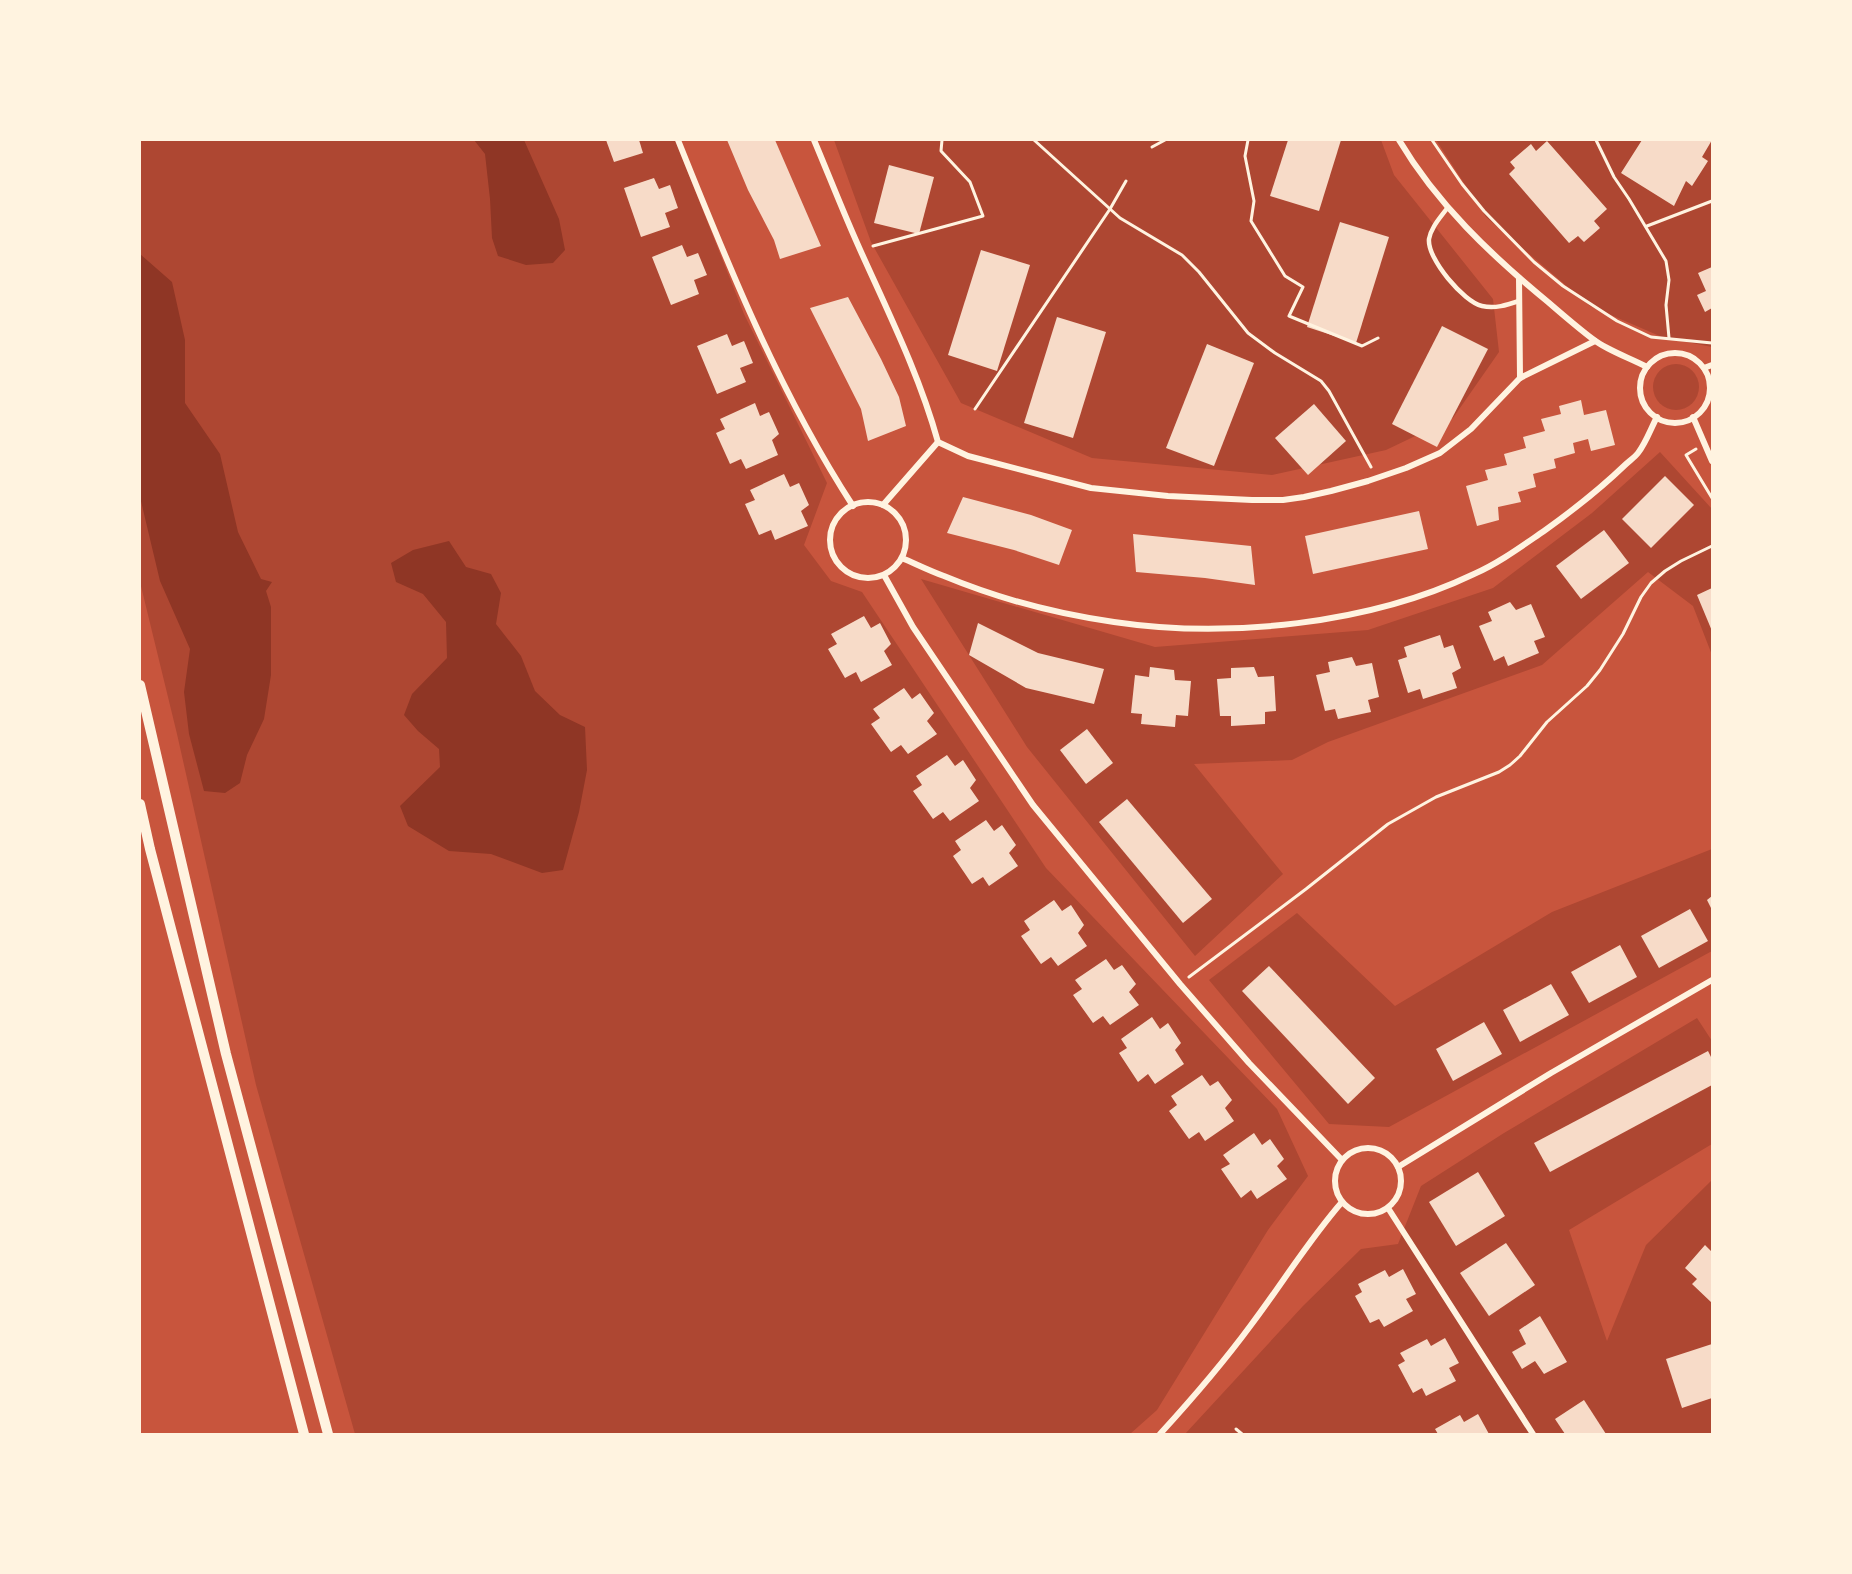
<svg xmlns="http://www.w3.org/2000/svg" width="1852" height="1574" font-family="'Roboto Serif',serif">
	<style>
		.green { fill: #ae4732 }
		.water { fill: #8f3625 }
		.building { fill: #f7dbc8 }
		.lines { fill: none; stroke-linecap: round; stroke-linejoin: round }
		.path { stroke: #fff3e0; stroke-width: 3 }
		.service { stroke: #fff3e0; stroke-width: 4.5 }
		.minor { stroke: #fff3e0; stroke-width: 6 }
		.tertiary { stroke: #fff3e0; stroke-width: 10 }
	</style>
	<rect width="100%" height="100%" fill="#c8553d"/>
	<g class="green">
		<path d="M 140,140 L 675,140 L 744,314 L 827,483 L 804,545 L 831,581 L 862,592 L 1046,868 L 1277,1109 L 1308,1176 L 1268,1230 L 1157,1410 L 1130,1434 L 355,1434 L 256,1085 L 177,734 L 140,582 Z"/>
		<path d="M 834,140 L 1381,140 L 1394,175 L 1493,299 L 1499,352 L 1453,418 L 1386,450 L 1272,475 L 1092,458 L 961,403 L 871,242 Z"/>
		<path d="M 1436,140 L 1712,140 L 1712,347 L 1662,337 L 1590,306 L 1486,217 Z"/>
		<circle cx="1676" cy="387" r="23"/>
		<path d="M 1660,452 L 1712,509 L 1712,655 L 1693,606 L 1648,572 L 1542,665 L 1328,742 L 1292,760 L 1194,764 L 1283,874 L 1195,956 L 1027,747 L 921,579 L 1155,647 L 1368,630 L 1493,588 L 1592,513 Z"/>
		<path d="M 1712,849 L 1712,951 L 1389,1127 L 1329,1124 L 1209,980 L 1297,913 L 1395,1006 L 1552,912 Z"/>
		<path d="M 1697,1018 L 1712,1041 L 1712,1144 L 1569,1230 L 1607,1341 L 1646,1245 L 1712,1180 L 1712,1434 L 1185,1434 L 1303,1306 L 1361,1249 L 1398,1244 L 1421,1186 L 1504,1133 Z"/>
	</g>
	<g class="water">
		<path d="M 474,140 L 524,140 L 559,219 L 565,250 L 553,263 L 526,265 L 498,256 L 492,238 L 490,199 L 485,154 Z"/>
		<path d="M 140,254 L 172,282 L 185,340 L 185,403 L 220,454 L 238,532 L 261,579 L 272,582 L 266,591 L 271,607 L 271,675 L 264,719 L 247,755 L 240,783 L 225,793 L 204,791 L 189,734 L 184,692 L 190,649 L 160,581 L 140,497 Z"/>
		<path d="M 449,541 L 466,567 L 491,574 L 501,593 L 496,624 L 521,656 L 535,691 L 560,715 L 585,727 L 587,770 L 579,812 L 563,870 L 542,873 L 491,854 L 449,851 L 408,826 L 400,806 L 440,767 L 439,749 L 418,731 L 404,715 L 412,694 L 447,658 L 446,622 L 423,594 L 396,582 L 391,563 L 413,550 Z"/>
	</g>
	<g class="building">
		<path d="M 606,140 L 639,140 L 643,153 L 614,162 Z"/>
		<path d="M 727,140 L 775,140 L 821,246 L 780,259 L 774,240 L 748,190 Z"/>
		<path d="M 1288,140 L 1341,140 L 1319,211 L 1270,196 Z"/>
		<path d="M 1642,140 L 1712,140 L 1702,157 L 1708,161 L 1692,186 L 1686,181 L 1674,206 L 1621,173 Z"/>
		<path d="M 1547,141 L 1607,209 L 1594,221 L 1600,228 L 1584,242 L 1578,236 L 1569,243 L 1509,174 L 1515,168 L 1510,162 L 1531,144 L 1536,151 Z"/>
		<path d="M 889,165 L 934,177 L 919,234 L 874,223 Z"/>
		<path d="M 654,178 L 659,189 L 670,185 L 678,208 L 665,213 L 670,227 L 641,237 L 624,188 Z"/>
		<path d="M 1340,222 L 1389,237 L 1356,343 L 1307,327 Z"/>
		<path d="M 682,245 L 687,257 L 698,253 L 707,275 L 694,280 L 699,294 L 671,305 L 652,257 Z"/>
		<path d="M 981,250 L 1030,265 L 997,371 L 948,355 Z"/>
		<path d="M 1712,267 L 1712,308 L 1705,312 L 1697,295 L 1706,291 L 1698,273 Z"/>
		<path d="M 848,297 L 881,359 L 899,397 L 906,426 L 868,441 L 861,409 L 810,308 Z"/>
		<path d="M 1057,317 L 1106,332 L 1073,438 L 1024,423 Z"/>
		<path d="M 1442,326 L 1488,349 L 1437,447 L 1392,424 Z"/>
		<path d="M 727,334 L 732,346 L 744,341 L 753,363 L 740,368 L 746,382 L 717,394 L 697,346 Z"/>
		<path d="M 1207,344 L 1254,363 L 1214,466 L 1166,448 Z"/>
		<path d="M 1581,400 L 1584,415 L 1606,410 L 1615,445 L 1591,451 L 1588,439 L 1573,443 L 1575,453 L 1554,459 L 1556,468 L 1533,474 L 1536,487 L 1518,492 L 1521,502 L 1498,507 L 1499,520 L 1477,526 L 1466,486 L 1488,480 L 1485,470 L 1507,465 L 1504,454 L 1526,448 L 1523,437 L 1545,431 L 1541,419 L 1561,414 L 1559,406 Z"/>
		<path d="M 755,403 L 760,416 L 769,412 L 779,434 L 772,440 L 778,455 L 746,469 L 741,459 L 730,464 L 716,433 L 725,429 L 720,419 Z"/>
		<path d="M 1314,404 L 1346,441 L 1308,475 L 1275,438 Z"/>
		<path d="M 784,474 L 790,487 L 799,483 L 809,505 L 801,511 L 808,526 L 775,540 L 771,530 L 759,535 L 745,504 L 755,500 L 750,490 Z"/>
		<path d="M 1665,476 L 1694,505 L 1651,548 L 1622,519 Z"/>
		<path d="M 963,497 L 1031,515 L 1072,530 L 1059,565 L 1014,550 L 947,533 Z"/>
		<path d="M 1419,511 L 1428,549 L 1313,574 L 1305,536 Z"/>
		<path d="M 1604,530 L 1629,563 L 1581,599 L 1556,566 Z"/>
		<path d="M 1133,534 L 1251,546 L 1255,585 L 1205,578 L 1136,572 Z"/>
		<path d="M 1712,588 L 1712,631 L 1697,595 Z"/>
		<path d="M 1510,602 L 1516,610 L 1531,604 L 1545,637 L 1534,641 L 1539,653 L 1508,666 L 1504,656 L 1494,661 L 1479,626 L 1492,621 L 1488,612 Z"/>
		<path d="M 864,616 L 871,628 L 880,623 L 891,644 L 884,651 L 892,665 L 861,682 L 856,672 L 845,678 L 828,649 L 837,644 L 831,634 Z"/>
		<path d="M 978,623 L 1038,653 L 1104,669 L 1094,704 L 1026,688 L 969,655 Z"/>
		<path d="M 1440,635 L 1444,648 L 1453,645 L 1461,668 L 1452,673 L 1457,688 L 1423,699 L 1420,689 L 1408,693 L 1398,660 L 1407,657 L 1404,647 Z"/>
		<path d="M 1352,657 L 1356,666 L 1372,663 L 1379,697 L 1368,700 L 1371,712 L 1338,719 L 1335,709 L 1325,711 L 1316,675 L 1330,672 L 1328,662 Z"/>
		<path d="M 1150,667 L 1174,670 L 1175,680 L 1191,681 L 1188,716 L 1176,715 L 1175,727 L 1141,724 L 1142,714 L 1131,713 L 1135,675 L 1149,677 Z"/>
		<path d="M 1254,667 L 1258,677 L 1274,676 L 1276,711 L 1265,712 L 1265,724 L 1231,726 L 1231,716 L 1220,716 L 1217,679 L 1231,678 L 1231,668 Z"/>
		<path d="M 904,688 L 912,699 L 920,693 L 934,713 L 927,721 L 937,734 L 908,754 L 901,745 L 891,752 L 871,724 L 880,718 L 873,709 Z"/>
		<path d="M 1087,729 L 1113,763 L 1086,784 L 1060,750 Z"/>
		<path d="M 947,755 L 955,766 L 963,760 L 976,780 L 970,788 L 979,801 L 950,821 L 943,812 L 933,819 L 913,791 L 922,785 L 916,776 Z"/>
		<path d="M 1127,799 L 1212,899 L 1183,923 L 1099,822 Z"/>
		<path d="M 986,820 L 994,831 L 1002,825 L 1016,845 L 1009,853 L 1018,866 L 989,886 L 983,877 L 972,884 L 953,856 L 961,850 L 955,841 Z"/>
		<path d="M 1712,896 L 1712,910 L 1707,900 Z"/>
		<path d="M 1054,900 L 1062,911 L 1071,905 L 1084,925 L 1078,933 L 1087,946 L 1058,966 L 1051,957 L 1041,964 L 1021,936 L 1030,930 L 1024,921 Z"/>
		<path d="M 1690,909 L 1708,941 L 1659,968 L 1641,936 Z"/>
		<path d="M 1620,945 L 1637,977 L 1589,1003 L 1571,972 Z"/>
		<path d="M 1106,959 L 1114,970 L 1122,965 L 1136,984 L 1129,992 L 1139,1005 L 1110,1025 L 1103,1016 L 1093,1023 L 1073,995 L 1082,989 L 1075,980 Z"/>
		<path d="M 1269,966 L 1375,1078 L 1348,1104 L 1242,991 Z"/>
		<path d="M 1551,984 L 1569,1015 L 1520,1042 L 1503,1010 Z"/>
		<path d="M 1152,1017 L 1160,1029 L 1168,1023 L 1181,1043 L 1175,1050 L 1184,1064 L 1155,1084 L 1148,1074 L 1138,1082 L 1119,1053 L 1127,1048 L 1121,1039 Z"/>
		<path d="M 1484,1022 L 1502,1054 L 1453,1081 L 1436,1049 Z"/>
		<path d="M 1708,1051 L 1712,1059 L 1712,1085 L 1550,1172 L 1534,1143 Z"/>
		<path d="M 1202,1075 L 1210,1086 L 1218,1081 L 1232,1100 L 1225,1108 L 1234,1121 L 1205,1141 L 1199,1132 L 1189,1139 L 1169,1111 L 1177,1105 L 1171,1096 Z"/>
		<path d="M 1254,1133 L 1262,1145 L 1270,1139 L 1284,1159 L 1277,1166 L 1287,1179 L 1257,1199 L 1251,1190 L 1241,1198 L 1221,1169 L 1230,1164 L 1223,1155 Z"/>
		<path d="M 1478,1172 L 1505,1216 L 1456,1246 L 1429,1202 Z"/>
		<path d="M 1506,1243 L 1535,1285 L 1489,1316 L 1460,1273 Z"/>
		<path d="M 1705,1245 L 1712,1252 L 1712,1303 L 1692,1284 L 1697,1279 L 1685,1268 Z"/>
		<path d="M 1403,1269 L 1416,1294 L 1406,1299 L 1413,1311 L 1384,1327 L 1379,1319 L 1370,1323 L 1355,1296 L 1362,1292 L 1358,1284 L 1385,1270 L 1389,1277 Z"/>
		<path d="M 1540,1316 L 1567,1362 L 1544,1374 L 1535,1361 L 1522,1369 L 1512,1352 L 1526,1344 L 1519,1330 Z"/>
		<path d="M 1445,1338 L 1459,1363 L 1449,1368 L 1456,1381 L 1426,1396 L 1422,1388 L 1413,1393 L 1398,1365 L 1405,1361 L 1400,1353 L 1427,1339 L 1431,1346 Z"/>
		<path d="M 1712,1344 L 1712,1398 L 1682,1408 L 1666,1359 Z"/>
		<path d="M 1584,1400 L 1606,1434 L 1565,1434 L 1555,1419 Z"/>
		<path d="M 1478,1414 L 1489,1434 L 1438,1434 L 1435,1429 L 1460,1415 L 1464,1422 Z"/>
	</g>
	<g class="lines">
		<g class="path">
			<path d="M 1034,140 L 1120,218 L 1182,255 L 1199,272 L 1248,333 L 1275,353 L 1321,381 L 1329,391 L 1371,467"/>
			<path d="M 1248,140 L 1245,156 L 1254,201 L 1251,221 L 1285,276 L 1303,287 L 1289,316 L 1362,346 L 1378,338"/>
			<path d="M 1432,140 L 1462,184 L 1484,211 L 1534,262 L 1563,286 L 1617,321 L 1651,337 L 1712,343"/>
			<path d="M 1596,140 L 1614,177 L 1629,199 L 1666,261 L 1669,280 L 1666,305 L 1669,338"/>
			<path d="M 1152,147 L 1165,140"/>
			<path d="M 1647,226 L 1712,201"/>
			<path d="M 873,246 L 983,216 L 970,182 L 941,151 L 942,140"/>
			<path d="M 975,409 L 1110,209 L 1126,181"/>
			<path d="M 1696,449 L 1686,455 L 1712,498"/>
			<path d="M 1189,977 L 1306,889 L 1388,824 L 1436,797 L 1499,772 L 1510,765 L 1520,756 L 1547,722 L 1587,686 L 1600,670 L 1623,634 L 1641,597 L 1651,583 L 1665,571 L 1681,561 L 1712,546"/>
			<path d="M 1236,1429 L 1242,1434"/>
		</g>
		<path class="service" d="M 1448,207 C 1441,217 1431,227 1429,239 C 1427,259 1464,302 1482,306 C 1495,309 1507,305 1519,301"/>
		<g class="minor">
			<path d="M 678,140 C 728,265 779,392 853,506"/>
			<path d="M 814,140 C 830,178 845,217 862,254 C 890,316 920,377 938,442 L 968,456 L 1091,488 L 1168,496 L 1252,500 L 1283,500 L 1304,497 L 1331,491 L 1368,481 L 1406,468 L 1440,453 L 1471,429 L 1520,378 L 1595,341"/>
			<path d="M 1399,140 C 1437,204 1491,255 1548,302 C 1563,315 1578,328 1594,340 C 1609,351 1630,358 1647,367"/>
			<path d="M 1519,278 L 1520,378"/>
			<circle cx="1675" cy="388" r="35"/>
			<path d="M 1704,368 L 1712,365"/>
			<path d="M 1693,417 L 1712,461"/>
			<circle cx="868" cy="540" r="38"/>
			<path d="M 883,505 L 938,442"/>
			<path d="M 902,558 C 916,564 930,571 944,576 C 997,598 1057,614 1114,622 C 1228,639 1370,624 1474,574 C 1499,563 1522,546 1544,531 C 1572,511 1599,490 1625,465 C 1629,461 1634,458 1638,453 C 1646,443 1651,428 1657,417"/>
			<path d="M 884,575 L 913,627 L 1033,805 L 1180,984 L 1249,1063 L 1342,1160"/>
			<circle cx="1368" cy="1181" r="33"/>
			<path d="M 1398,1167 L 1551,1073 L 1712,980"/>
			<path d="M 1388,1208 L 1533,1434"/>
			<path d="M 1160,1434 C 1192,1399 1223,1363 1251,1325 C 1282,1284 1308,1241 1342,1202"/>
		</g>
		<g class="tertiary">
			<path d="M 140,685 L 226,1054 L 328,1434"/>
			<path d="M 140,804 L 150,849 L 304,1434"/>
		</g>
	</g>
	<rect width="1852" height="1574" fill="none" stroke="#fff3e0" stroke-width="282"/>
</svg>
